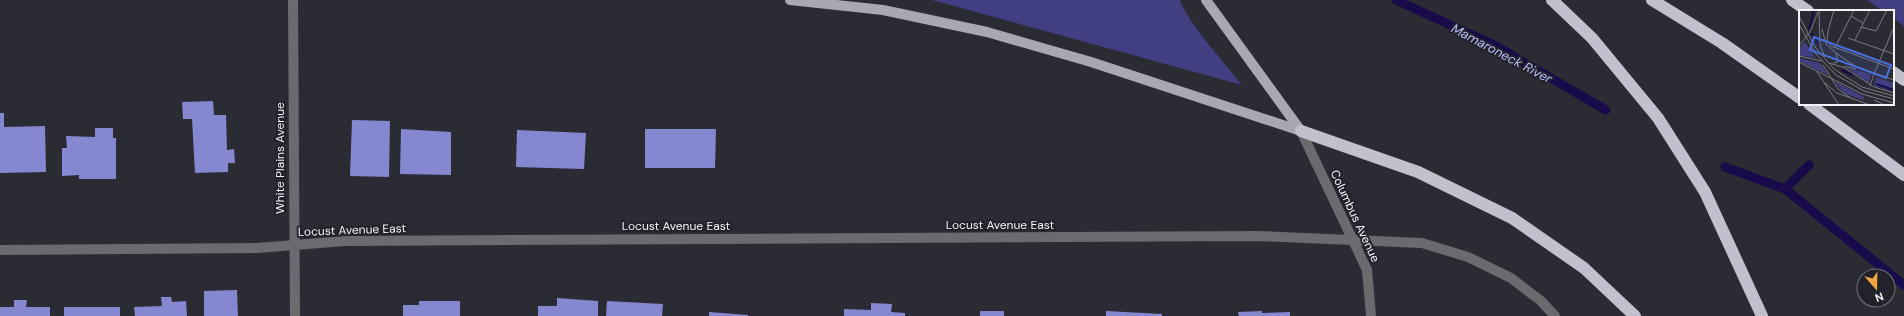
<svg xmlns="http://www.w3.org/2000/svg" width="1904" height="316" font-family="'DM Sans',sans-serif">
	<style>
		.green { fill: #413f82 }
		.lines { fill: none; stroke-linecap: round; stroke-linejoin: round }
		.stream { stroke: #180a4b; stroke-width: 9 }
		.building { fill: #8587d1 }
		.minor { stroke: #6a6b6f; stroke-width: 10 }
		.major { stroke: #a8a8b2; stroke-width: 10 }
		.highway { stroke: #c0c1cc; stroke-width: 12 }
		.labels { text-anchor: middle; stroke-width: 4; stroke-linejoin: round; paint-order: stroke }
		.street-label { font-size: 12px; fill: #f3f3f9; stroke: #21222a }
		.water-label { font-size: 13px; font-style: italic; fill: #bbbefa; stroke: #21222a }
		.inset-river { fill: none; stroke: #180a4b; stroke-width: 2 }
		.inset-road { fill: none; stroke: #7b7b83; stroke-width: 1 }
		.view { fill: #486fdf; fill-opacity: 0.15; stroke: #486fdf; stroke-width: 2 }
		.inset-edge { fill: none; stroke: #f3f3f9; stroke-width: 2 }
	</style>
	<rect width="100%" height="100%" fill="#2b2b34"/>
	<g class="green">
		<path d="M 932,0 L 1180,0 C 1185,19 1228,67 1242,85 Z"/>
		<path d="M 1867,0 L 1904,0 L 1904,26 L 1893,18 L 1893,11 L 1883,11 Z"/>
	</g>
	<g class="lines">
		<g class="stream">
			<path d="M 1396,0 L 1494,45 L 1606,110"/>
			<path d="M 1725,167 L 1785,189 L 1904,285"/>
			<path d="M 1785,189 L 1809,165"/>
		</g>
	</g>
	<g class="building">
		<path d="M 213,101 L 214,115 L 226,115 L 227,150 L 234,149 L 235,163 L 228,163 L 228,172 L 195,173 L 192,119 L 183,119 L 182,102 Z"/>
		<path d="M 0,113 L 4,113 L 4,127 L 45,126 L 46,172 L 0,173 Z"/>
		<path d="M 352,120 L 390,121 L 389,177 L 350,176 Z"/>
		<path d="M 95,128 L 113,128 L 113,138 L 116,138 L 116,179 L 79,179 L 79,175 L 62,176 L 62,148 L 67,148 L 66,136 L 95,137 Z"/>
		<path d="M 401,129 L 451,132 L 451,175 L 400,174 Z"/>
		<path d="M 645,129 L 716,129 L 715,168 L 645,168 Z"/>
		<path d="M 517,130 L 586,133 L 584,169 L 516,167 Z"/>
		<path d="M 237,290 L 238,316 L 204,316 L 204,291 Z"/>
		<path d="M 161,297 L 171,297 L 172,302 L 186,301 L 187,316 L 135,316 L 134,307 L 162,306 Z"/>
		<path d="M 557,298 L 598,301 L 598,316 L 538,316 L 538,306 L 557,306 Z"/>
		<path d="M 14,300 L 27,300 L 26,307 L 50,307 L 50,316 L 0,316 L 0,307 L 14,307 Z"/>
		<path d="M 419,301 L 460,301 L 460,316 L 403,316 L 403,305 L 419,305 Z"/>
		<path d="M 607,301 L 663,304 L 662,316 L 606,316 Z"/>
		<path d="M 871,303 L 892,304 L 891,312 L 905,313 L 905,316 L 844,316 L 844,309 L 871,310 Z"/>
		<rect x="64" y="307" width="56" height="9"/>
		<rect x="980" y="311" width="24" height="5"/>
		<path d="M 1106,311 L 1162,314 L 1162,316 L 1106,316 Z"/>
		<path d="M 1262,311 L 1262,313 L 1290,312 L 1290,316 L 1239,316 L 1238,312 Z"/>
		<path d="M 709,312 L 748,315 L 748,316 L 709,316 Z"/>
	</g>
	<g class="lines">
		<g class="minor">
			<path d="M 293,0 L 295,316"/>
			<path d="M 1301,131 L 1367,270 L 1371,316"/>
			<path d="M 0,250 L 257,248 L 345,241 L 1258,236 L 1422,243 L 1468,257 L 1511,278 L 1541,301 L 1555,316"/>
		</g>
		<g class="major">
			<path d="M 790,0 L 883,10 L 987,32 L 1091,62 L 1301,131"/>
			<path d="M 1206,0 L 1301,131"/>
		</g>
		<g class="highway">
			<path d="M 1552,0 L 1592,38 L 1658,118 L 1705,192 L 1762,316"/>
			<path d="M 1652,0 L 1722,43 L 1800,98"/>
			<path d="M 1792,0 L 1808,11"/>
			<path d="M 1893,72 L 1904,80"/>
			<path d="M 1809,104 L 1904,175"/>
			<path d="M 1301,131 L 1418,172 L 1512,218 L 1584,268 L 1635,316"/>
		</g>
	</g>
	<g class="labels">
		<g class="street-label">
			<text transform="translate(280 158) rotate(-90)" y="4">White Plains Avenue</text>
			<text transform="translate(1355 216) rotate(65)" y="4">Columbus Avenue</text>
			<text x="1000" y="229">Locust Avenue East</text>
			<text x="676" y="230">Locust Avenue East</text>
			<text transform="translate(352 230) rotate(-2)" y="4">Locust Avenue East</text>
		</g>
		<g class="water-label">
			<text transform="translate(1502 53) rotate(28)" y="5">Mamaroneck River</text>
		</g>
	</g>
	<g transform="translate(1799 10)">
		<rect width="95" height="95" fill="#2b2b34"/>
		<path d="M 6,32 L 17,48 L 0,45 L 0,38 ZM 0,48 L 21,53 L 29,65 L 0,51 ZM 47,57 L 72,64 L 70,73 ZM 77,67 L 95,73 L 95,81 L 75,76 ZM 35,71 L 65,87 L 64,90 L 45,83 Z" fill="#413f82"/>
		<path class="inset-river" d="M 10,20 L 15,0M 12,23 L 20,35M 42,60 L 54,65M 77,74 L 95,80"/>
		<path class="inset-road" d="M 20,0 L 21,35 L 26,47M 35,0 L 29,21 L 28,30 L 32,36 L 95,59M 0,6 L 16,37 L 35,59 L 63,77 L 95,86M 52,6 L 64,13M 0,14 L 16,43 L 37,65 L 65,81 L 95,89M 62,17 L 77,21 L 88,0M 23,19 L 27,34 L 37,43M 49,28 L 95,44M 56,30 L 71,0M 0,36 L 11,22 L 19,2M 36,38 L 55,0M 37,43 L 56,56 L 95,70M 0,46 L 23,51M 0,52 L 63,84 L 95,93M 30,53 L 46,58 L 75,77 L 95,83M 34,53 L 39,52 L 37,43M 24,55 L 39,79 L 53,89M 45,56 L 57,59M 18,62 L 40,95M 75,64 L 95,17M 26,73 L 38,83 L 71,95M 71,76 L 75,64M 75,90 L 86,95"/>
		<path class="view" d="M 15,27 L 92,55 L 87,68 L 11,40 Z"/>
		<rect width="95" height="95" class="inset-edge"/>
	</g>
	<g transform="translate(1876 288) rotate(160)"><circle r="19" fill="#21222a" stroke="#75767d"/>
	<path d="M0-3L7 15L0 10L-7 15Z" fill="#f0a73e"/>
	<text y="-6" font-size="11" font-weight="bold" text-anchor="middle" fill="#f3f3f9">N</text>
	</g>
</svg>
